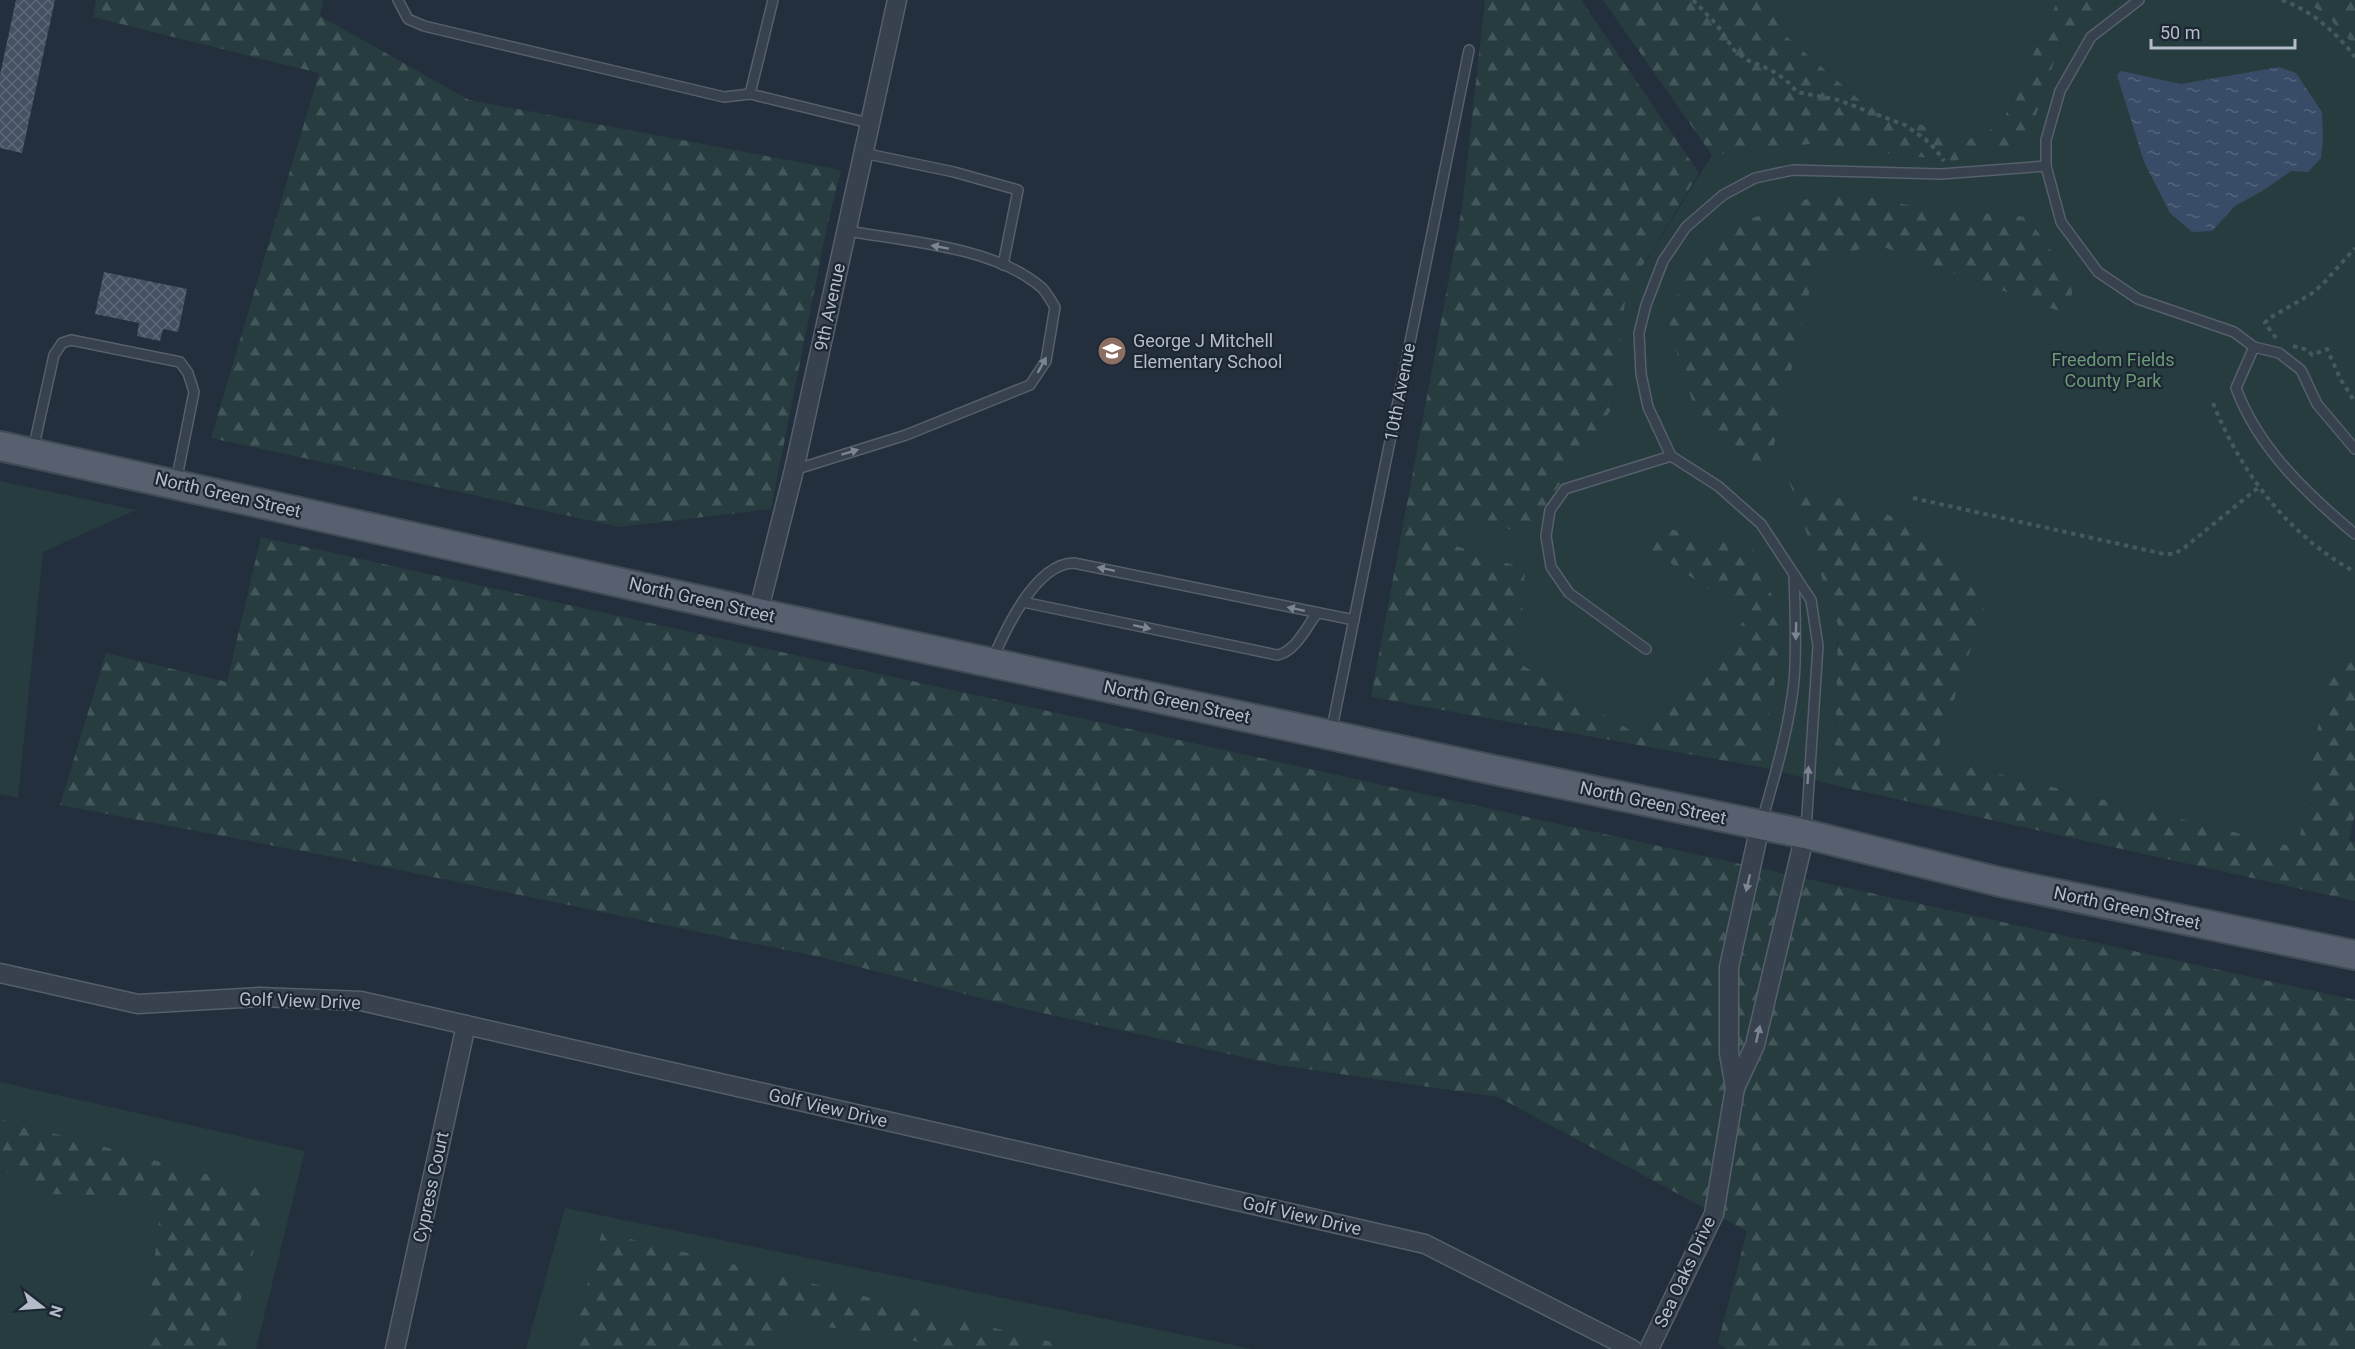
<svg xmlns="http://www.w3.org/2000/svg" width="2355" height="1349" font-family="Roboto,sans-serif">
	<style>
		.green { fill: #263c3f }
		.forest { fill: url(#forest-firs) }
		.water { fill: url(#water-ripples) }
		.building { fill: url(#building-cross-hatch) }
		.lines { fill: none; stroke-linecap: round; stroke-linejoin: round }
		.lane-casing { stroke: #565f6c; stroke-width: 12 }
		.street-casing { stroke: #565f6c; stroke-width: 21 }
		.primary-casing { stroke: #414a57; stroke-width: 32 }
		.path { stroke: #44595c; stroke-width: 4; stroke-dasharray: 4.5 4.5; stroke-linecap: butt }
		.lane { stroke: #38414e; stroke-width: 9 }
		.street { stroke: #38414e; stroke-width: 18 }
		.primary { stroke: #56606e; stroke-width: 28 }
		.oneway { fill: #7c8592 }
		.labels { text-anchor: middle; stroke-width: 4.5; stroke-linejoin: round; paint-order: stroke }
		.street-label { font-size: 18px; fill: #b4bcc9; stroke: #1d2633 }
		.poi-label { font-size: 18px; fill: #b4bcc9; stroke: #1d2633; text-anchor: start }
		.park-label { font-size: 18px; fill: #6b9a76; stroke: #1d2633 }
	</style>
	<defs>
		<pattern id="forest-firs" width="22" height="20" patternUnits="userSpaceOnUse" patternTransform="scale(1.5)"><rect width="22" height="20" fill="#263c3f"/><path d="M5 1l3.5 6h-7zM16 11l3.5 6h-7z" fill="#435659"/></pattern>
		<pattern id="water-ripples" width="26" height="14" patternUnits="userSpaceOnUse" patternTransform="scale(1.5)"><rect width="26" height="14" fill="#394c67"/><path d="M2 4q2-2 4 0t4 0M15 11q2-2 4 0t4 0" fill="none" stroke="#53647b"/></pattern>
		<pattern id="building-cross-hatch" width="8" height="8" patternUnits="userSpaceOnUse" patternTransform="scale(1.5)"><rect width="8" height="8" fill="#455162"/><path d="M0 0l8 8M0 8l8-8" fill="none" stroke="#5d6877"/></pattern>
	</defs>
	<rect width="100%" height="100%" fill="#242f3e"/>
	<g class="green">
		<path d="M 1769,0 L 2058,0 L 2001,125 L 1965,141 L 1863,103 L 1787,37 Z"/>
		<path d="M 2121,0 L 2303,0 L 2326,15 L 2355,46 L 2355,663 L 2329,659 L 2298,848 L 1935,758 L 1990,590 L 1924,527 L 1790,481 L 1838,625 L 1834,785 L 1760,767 L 1784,627 L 1647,547 L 1748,616 L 1643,738 L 1519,663 L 1525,569 L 1453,546 L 1459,524 L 1613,407 L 1626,293 L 1712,155 L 1810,144 L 1953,161 L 2027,142 L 2062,38 Z"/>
		<path d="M 0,481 L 136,510 L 43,552 L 18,798 L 0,794 Z"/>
		<path d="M 0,1082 L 305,1151 L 256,1349 L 0,1349 Z"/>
		<path d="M 565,1208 L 1252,1349 L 526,1349 Z"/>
	</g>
	<g class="forest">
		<path d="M 96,0 L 323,0 L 320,16 L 469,100 L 841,170 L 827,226 L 771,509 L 620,527 L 211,438 L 319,73 L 93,17 Z"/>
		<path d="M 1485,0 L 1581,0 L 1699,173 L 1626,293 L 1613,407 L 1528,531 L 1460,524 L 1453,545 L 1525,569 L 1519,663 L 1643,738 L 1748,616 L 1647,547 L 1666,528 L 1754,550 L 1784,627 L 1760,767 L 1371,697 L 1462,208 Z"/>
		<path d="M 1603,0 L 1769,0 L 1787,37 L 1863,103 L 1965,141 L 2001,125 L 2058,0 L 2121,0 L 2062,38 L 2027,142 L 1953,161 L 1810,144 L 1712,155 Z"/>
		<path d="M 2303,0 L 2355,0 L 2355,46 L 2326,15 Z"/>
		<path d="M 1833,190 L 1923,208 L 2027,217 L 2073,281 L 2070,315 L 1875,244 L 1816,263 L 1765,484 L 1700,426 L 1669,328 L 1687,259 L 1744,221 Z"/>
		<path d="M 1789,481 L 1924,527 L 1990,590 L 1935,758 L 2298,848 L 2329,659 L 2355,663 L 2355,814 L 2349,840 L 2355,842 L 2355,901 L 1834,785 L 1838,625 Z"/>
		<path d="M 261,537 L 2355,1000 L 2355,1349 L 1727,1349 L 1718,1343 L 1747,1231 L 1498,1097 L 1279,1065 L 1020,1008 L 820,957 L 380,866 L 60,805 L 106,653 L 227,682 Z"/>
		<path d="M 0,1119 L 269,1191 L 228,1349 L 144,1349 L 162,1196 L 41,1194 L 0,1168 Z"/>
		<path d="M 602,1232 L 1080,1349 L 950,1349 L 945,1346 L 791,1321 L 758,1349 L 569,1349 Z"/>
	</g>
	<path class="water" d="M 2279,67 L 2296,73 L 2322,112 L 2323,139 L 2321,158 L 2308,172 L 2291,171 L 2264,190 L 2235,206 L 2212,231 L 2192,232 L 2170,213 L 2144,162 L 2117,75 L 2121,71 L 2181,84 Z"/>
	<g class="building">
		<path d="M 16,0 L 55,0 L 22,153 L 0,148 L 0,75 Z"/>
		<path d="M 104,272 L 187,289 L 178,332 L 163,329 L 160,341 L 137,336 L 139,323 L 95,314 Z"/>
	</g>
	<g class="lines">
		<g class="lane-casing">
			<g id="lane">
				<path d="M 398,0 L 408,19 L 424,26 L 724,97 L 750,94 L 869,123"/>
				<path d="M 2139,0 L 2091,37 L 2060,91 L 2046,140 L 2046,166 L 2061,222 L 2098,272 L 2138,299 L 2234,332 L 2254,347 L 2279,353 L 2301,370 L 2317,404 L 2355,449"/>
				<path d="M 750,94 L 773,0"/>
				<path d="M 863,153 L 954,172 L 1018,190 L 1003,265"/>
				<path d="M 2254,347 L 2236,388 C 2258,448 2307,494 2355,534"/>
				<path d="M 33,450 L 54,355 L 62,343 L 71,340 L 180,362 L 188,373 L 194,392 L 176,482"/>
				<path d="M 794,470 L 906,435 L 1030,385 L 1046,361 L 1055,307 C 1051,301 1047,293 1042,288 C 996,247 906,241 847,231"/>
				<path d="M 1023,602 L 1277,655 C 1295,652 1306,628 1317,613"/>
				<path d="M 1646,649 L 1569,593 L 1551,567 L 1546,536 L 1550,510 L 1565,489 L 1671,456"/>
				<path d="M 992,661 C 1005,630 1036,563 1074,563 L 1354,620"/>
				<path d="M 1331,733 L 1469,50"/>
				<path d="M 1762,821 C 1775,775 1789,729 1794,681 C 1797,646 1795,610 1794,575"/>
				<path d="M 1806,830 L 1818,646 L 1811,600 L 1761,524 L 1718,486 L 1671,456 L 1648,407 L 1641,374 L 1639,333 L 1646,305 L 1663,261 L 1686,227 L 1723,195 L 1755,178 L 1793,170 L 1941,174 L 2046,166"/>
			</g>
		</g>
		<g class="street-casing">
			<g id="street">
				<path d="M 758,613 L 794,470 L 897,0"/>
				<path d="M 0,973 L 138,1004 L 260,997 L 361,1001 L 1425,1244 L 1632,1349"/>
				<path d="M 1735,1088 L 1729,1053 L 1729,967 L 1760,826"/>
				<path d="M 395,1349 L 466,1025"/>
				<path d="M 1649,1349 L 1714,1214 L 1735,1088 L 1755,1045 L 1805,834"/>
			</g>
		</g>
		<g class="primary-casing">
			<path id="primary" d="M 0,446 L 758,613 L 1499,771 L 1805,834 L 2000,882 L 2355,955"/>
		</g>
		<g class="path">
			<path d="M 1693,0 L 1717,25 L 1734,50 L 1747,60 L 1771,70 L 1786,80 L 1797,92 L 1838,100 L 1905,125 L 1925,139 L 1936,150 L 1944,161"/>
			<path d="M 2282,0 C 2312,11 2336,32 2355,57"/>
			<path d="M 2276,338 L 2265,323 L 2268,319 L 2311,294 L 2323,284 L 2355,248"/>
			<path d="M 2293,346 L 2308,350 L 2312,355 L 2327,349 L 2341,380 L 2355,402"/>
			<path d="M 2213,403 C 2241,473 2288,535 2355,572"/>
			<path d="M 1913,498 L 2164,554 L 2174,554 L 2184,548 L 2259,487"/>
		</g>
		<use href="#lane" class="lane"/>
		<use href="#street" class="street"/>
		<use href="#primary" class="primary"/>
	</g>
	<defs><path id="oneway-solid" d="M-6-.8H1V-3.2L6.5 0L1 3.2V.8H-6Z" transform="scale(1.5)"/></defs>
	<g class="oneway">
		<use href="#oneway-solid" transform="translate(940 247) rotate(-170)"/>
		<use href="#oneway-solid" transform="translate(1042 365) rotate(-61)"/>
		<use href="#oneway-solid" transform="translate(850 452) rotate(-17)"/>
		<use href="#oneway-solid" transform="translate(1106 569) rotate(-168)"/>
		<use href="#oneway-solid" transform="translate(1296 609) rotate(-168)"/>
		<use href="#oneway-solid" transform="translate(1142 627) rotate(12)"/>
		<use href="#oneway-solid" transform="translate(1796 631) rotate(91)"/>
		<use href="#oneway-solid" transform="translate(1808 775) rotate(-87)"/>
		<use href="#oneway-solid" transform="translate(1748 883) rotate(103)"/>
		<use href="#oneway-solid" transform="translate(1758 1034) rotate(-77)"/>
	</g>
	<defs>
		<g id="school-disc" transform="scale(1.5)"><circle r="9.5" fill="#8d6e63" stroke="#1d2633"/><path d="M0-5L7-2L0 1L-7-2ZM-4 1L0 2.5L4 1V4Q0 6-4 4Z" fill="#fff"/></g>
	</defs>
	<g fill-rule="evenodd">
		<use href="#school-disc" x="1112" y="351"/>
	</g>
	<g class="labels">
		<g class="street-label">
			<text transform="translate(830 307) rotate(-78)" y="6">9th Avenue</text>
			<text transform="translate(1400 392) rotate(-79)" y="6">10th Avenue</text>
			<text transform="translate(228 495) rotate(13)" y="6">North Green Street</text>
			<text transform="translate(702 600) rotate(13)" y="6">North Green Street</text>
			<text transform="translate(1177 702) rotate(12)" y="6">North Green Street</text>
			<text transform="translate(1653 803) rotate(12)" y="6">North Green Street</text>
			<text transform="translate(2127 908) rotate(12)" y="6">North Green Street</text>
			<text transform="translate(300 1001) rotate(2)" y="6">Golf View Drive</text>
			<text transform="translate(828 1108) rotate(13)" y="6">Golf View Drive</text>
			<text transform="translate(431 1187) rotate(-78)" y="6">Cypress Court</text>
			<text transform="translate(1302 1216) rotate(13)" y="6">Golf View Drive</text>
			<text transform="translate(1685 1272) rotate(-65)" y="6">Sea Oaks Drive</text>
		</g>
		<g class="poi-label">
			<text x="1133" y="347">George J Mitchell<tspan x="1133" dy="21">Elementary School</tspan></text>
		</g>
		<g class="park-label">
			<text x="2113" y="366">Freedom Fields<tspan x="2113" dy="21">County Park</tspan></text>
		</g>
	</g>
	<g transform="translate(42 1307) rotate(107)" stroke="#1d2633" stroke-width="4.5" paint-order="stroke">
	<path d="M0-4.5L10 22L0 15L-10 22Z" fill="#b4bcc9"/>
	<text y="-9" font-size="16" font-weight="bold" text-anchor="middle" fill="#b4bcc9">N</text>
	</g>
	<path d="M2151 39v9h144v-9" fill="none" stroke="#b4bcc9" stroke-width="3"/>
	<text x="2160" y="39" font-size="18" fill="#b4bcc9" stroke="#1d2633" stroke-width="4.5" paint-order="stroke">50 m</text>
</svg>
